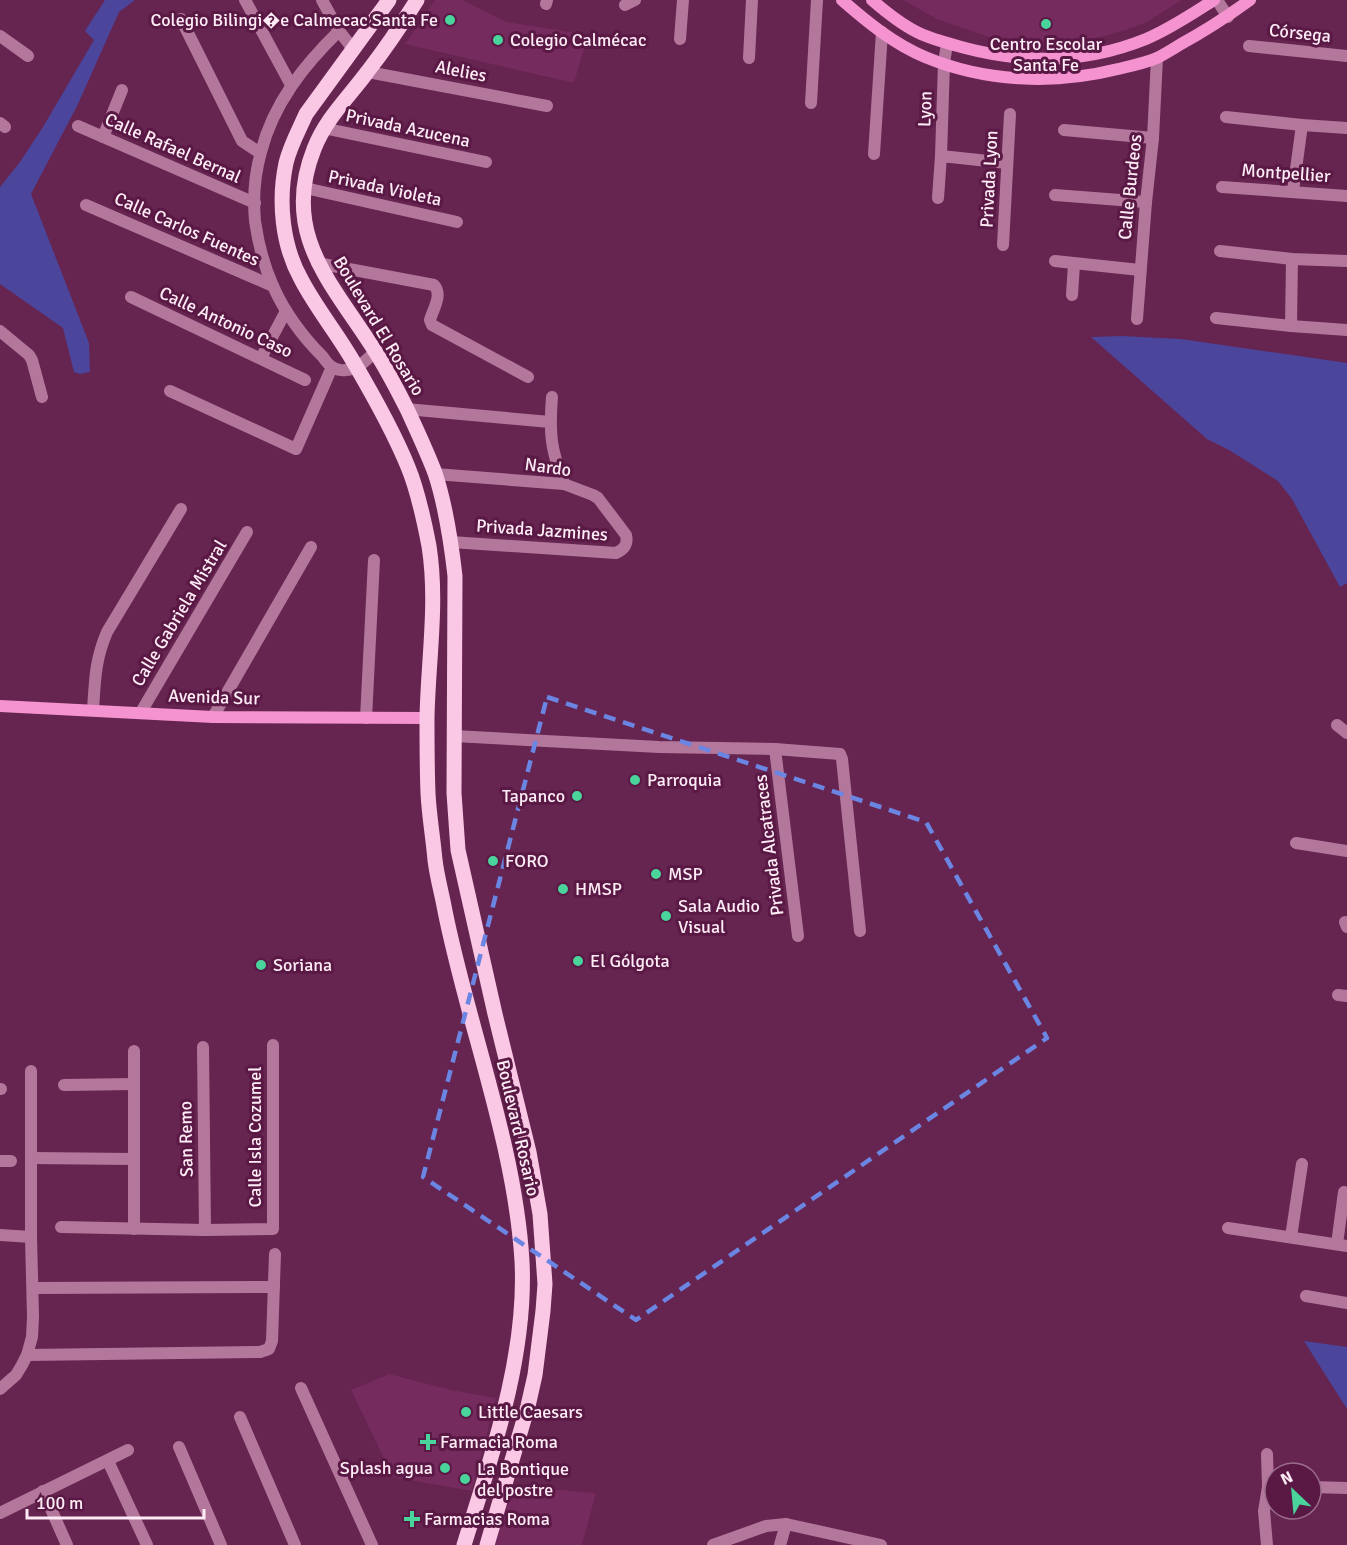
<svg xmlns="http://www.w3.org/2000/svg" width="1347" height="1545" font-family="Signika,sans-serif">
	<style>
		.built { fill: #752b5d }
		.green { fill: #4b459c }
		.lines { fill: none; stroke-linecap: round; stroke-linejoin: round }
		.street { stroke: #b4779c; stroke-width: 12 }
		.secondary { stroke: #f493d0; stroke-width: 12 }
		.primary { stroke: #fac7e5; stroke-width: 15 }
		.marked { fill: none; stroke: #6b85e2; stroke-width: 4.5; stroke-dasharray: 12 8; stroke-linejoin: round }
		.poi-dot { fill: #4ad49c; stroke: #5a1845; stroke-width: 2 }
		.labels { text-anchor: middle; stroke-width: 6; stroke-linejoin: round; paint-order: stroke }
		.poi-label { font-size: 18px; fill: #fdecf5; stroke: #5a1845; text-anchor: start }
		.street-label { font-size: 18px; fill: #fdecf5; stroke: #5a1845 }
	</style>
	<rect width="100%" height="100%" fill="#662450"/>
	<g class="built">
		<path d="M 435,0 L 462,0 L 507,22 L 588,35 L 574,83 L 405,44 Z"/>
		<path d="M 903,0 L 1182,0 L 1147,22 L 1126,30 L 1101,37 L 1077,41 L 1032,45 L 998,40 L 968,30 L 937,19 Z"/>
		<path d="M 389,1374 L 451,1390 L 496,1398 L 472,1491 L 393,1477 L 351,1390 Z"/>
		<path d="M 514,1486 L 596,1493 L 582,1545 L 495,1545 Z"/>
	</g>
	<g class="green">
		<path d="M 105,0 L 135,0 L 119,12 L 78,104 L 31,194 L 89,343 L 90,372 L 80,374 L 74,372 L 63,328 L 0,284 L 0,187 L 20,162 L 43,127 L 94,40 L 85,31 Z"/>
		<path d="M 1122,336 L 1181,339 L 1347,363 L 1347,583 L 1340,587 L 1292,499 L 1278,481 L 1229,450 L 1207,439 L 1091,337 Z"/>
		<path d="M 1304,1341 L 1347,1347 L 1347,1409 Z"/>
	</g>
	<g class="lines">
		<g class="street">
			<path d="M 245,0 L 291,85"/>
			<path d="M 322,0 L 339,31 L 354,50"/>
			<path d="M 1217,0 L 1228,17"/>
			<path d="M 546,4 L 547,0"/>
			<path d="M 625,5 L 635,0"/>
			<path d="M 181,19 L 242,141 L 260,153"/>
			<path d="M 339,31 C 304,65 273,104 261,152 C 255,173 253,199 255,221 C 258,242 264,266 273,286 C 285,313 303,337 323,357 C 325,360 329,365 332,367 C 335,369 342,371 345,370 C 358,370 366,360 375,352"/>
			<path d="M 0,36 L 28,56"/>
			<path d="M 680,39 L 683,0"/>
			<path d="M 1249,46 L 1347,56"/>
			<path d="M 749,58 L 752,0"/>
			<path d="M 368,72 L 547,106"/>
			<path d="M 811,103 L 817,0"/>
			<path d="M 1226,117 L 1302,125 L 1347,128"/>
			<path d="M 0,123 L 5,127"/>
			<path d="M 78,126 L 255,203"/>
			<path d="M 323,128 L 486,162"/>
			<path d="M 1064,130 L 1153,138"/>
			<path d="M 103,137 L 122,90"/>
			<path d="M 874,154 L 882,32"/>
			<path d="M 941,156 L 1007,163"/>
			<path d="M 1222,187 L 1347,196"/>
			<path d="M 305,188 L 457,222"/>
			<path d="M 1293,191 L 1302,125"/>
			<path d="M 1055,195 L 1146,202"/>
			<path d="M 938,198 L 941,156 L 944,63 L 947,44"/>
			<path d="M 86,205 L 273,286"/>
			<path d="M 1003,245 L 1010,114"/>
			<path d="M 1220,251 L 1292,259 L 1347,261"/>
			<path d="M 1055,261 L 1140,270"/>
			<path d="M 317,263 L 434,285 C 443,295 433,309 430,320 L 432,325 L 528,377"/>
			<path d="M 1072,295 L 1074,264"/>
			<path d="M 131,297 L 305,380"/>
			<path d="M 1216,318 L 1291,326 L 1347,330"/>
			<path d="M 1137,319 L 1146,202 L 1153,138 L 1157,58"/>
			<path d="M 1291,326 L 1292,259"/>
			<path d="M 0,331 L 29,355 L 32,360 L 42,397"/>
			<path d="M 261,358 L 286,311"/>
			<path d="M 170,391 L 296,449 L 332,367"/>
			<path d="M 552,397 C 549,434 551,450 564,484"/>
			<path d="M 406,409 L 550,422"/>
			<path d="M 435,474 L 564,484 L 593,495 L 598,498 L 626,535 C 628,544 625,549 616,553 L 451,542"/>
			<path d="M 93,710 C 95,680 95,660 107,632 L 181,509"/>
			<path d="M 141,712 L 247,532"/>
			<path d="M 213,717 L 311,547"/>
			<path d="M 366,718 L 374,560"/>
			<path d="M 1337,725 L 1347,733"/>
			<path d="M 454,736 L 659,747 L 775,749 L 840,754 L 842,759 L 860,931"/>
			<path d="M 775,749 L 798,936"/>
			<path d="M 1296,843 L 1347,851"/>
			<path d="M 1345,922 L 1347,927"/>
			<path d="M 1338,995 L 1347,996"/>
			<path d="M 203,1047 L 205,1230"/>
			<path d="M 64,1085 L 134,1084"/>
			<path d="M 0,1089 L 1,1089"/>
			<path d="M 32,1158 L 133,1159"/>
			<path d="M 0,1161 L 11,1161"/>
			<path d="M 61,1227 L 205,1230 L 273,1229 L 273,1045"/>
			<path d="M 1228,1228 L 1347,1246"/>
			<path d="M 134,1229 L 134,1051"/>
			<path d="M 0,1235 L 31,1237"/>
			<path d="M 1291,1237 L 1302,1164"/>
			<path d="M 1337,1244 L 1344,1192"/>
			<path d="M 33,1288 L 274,1287"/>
			<path d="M 1306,1296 L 1347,1303"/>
			<path d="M 27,1355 L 260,1352 L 269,1349 L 272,1341 L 275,1254"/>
			<path d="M 301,1388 L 372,1545"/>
			<path d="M 0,1389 L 16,1375 L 22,1365 L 27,1355 L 32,1337 L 33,1317 L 31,1237 L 31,1071"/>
			<path d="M 240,1417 L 295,1545"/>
			<path d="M 179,1447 L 221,1545"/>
			<path d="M 1267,1454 L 1268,1487 L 1264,1511 L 1267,1545"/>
			<path d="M 108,1461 L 147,1545"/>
			<path d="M 1311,1487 L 1347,1488"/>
			<path d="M 43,1491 L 67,1545"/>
			<path d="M 0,1513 L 128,1450"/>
			<path d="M 713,1545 L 766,1526 L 786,1524 L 881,1545"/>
			<path d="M 780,1545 L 786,1524"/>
		</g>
		<g class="secondary">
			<path d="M 842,0 C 867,22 894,44 925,57 C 985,82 1054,85 1118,69 C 1131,66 1145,63 1157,58 C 1165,54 1173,49 1181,44 C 1205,31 1228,16 1250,0"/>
			<path d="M 872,0 C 887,13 903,26 921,34 C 935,40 950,44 965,48 C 1026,64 1087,63 1146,39 C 1170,29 1192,14 1214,0"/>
			<path d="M 0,706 L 213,717 L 427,718"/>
		</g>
		<g class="primary">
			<path d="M 389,0 L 306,114 C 299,130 290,146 286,163 C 278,201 282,245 301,279 C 316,308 337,333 353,361 C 373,395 393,430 408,467 C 418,491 424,520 429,546 C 438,603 428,661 427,718 C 427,743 427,768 428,793 C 429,815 433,837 435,860 C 437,877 442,894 445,911 C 468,1026 515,1144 522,1261 C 527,1356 492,1455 464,1545"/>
			<path d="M 417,0 C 402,24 386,48 368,71 C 349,97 326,118 314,149 C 280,235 333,284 375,351 C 387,370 398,391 408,411 C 417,431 427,452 435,473 C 446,506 451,541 455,576 L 454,793 L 458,850 L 495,1014 L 529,1152 L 540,1214 L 545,1284 L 543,1311 L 535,1375 L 528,1406 L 487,1545"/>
		</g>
	</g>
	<path class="marked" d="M 547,697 L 926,822 L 1047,1038 L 636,1320 L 423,1177 Z"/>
	<g class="poi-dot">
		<circle cx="450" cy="20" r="6"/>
		<circle cx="1046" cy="24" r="6"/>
		<circle cx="498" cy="40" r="6"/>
		<circle cx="635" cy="780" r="6"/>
		<circle cx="577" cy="796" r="6"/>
		<circle cx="493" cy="861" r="6"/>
		<circle cx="656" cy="874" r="6"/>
		<circle cx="563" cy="889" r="6"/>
		<circle cx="666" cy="916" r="6"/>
		<circle cx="578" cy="961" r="6"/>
		<circle cx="261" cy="965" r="6"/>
		<circle cx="466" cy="1412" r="6"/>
		<path d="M425 1433h6v6h6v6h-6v6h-6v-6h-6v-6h6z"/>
		<circle cx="445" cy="1468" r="6"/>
		<circle cx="465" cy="1479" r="6"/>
		<path d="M409 1510h6v6h6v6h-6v6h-6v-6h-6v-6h6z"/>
	</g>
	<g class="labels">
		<g class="poi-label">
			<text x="438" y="26" text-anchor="end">Colegio Bilingi�e Calmecac Santa Fe</text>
			<text x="510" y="46">Colegio Calmécac</text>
			<text x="1046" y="50" text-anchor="middle">Centro Escolar<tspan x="1046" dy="21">Santa Fe</tspan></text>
			<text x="647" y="786">Parroquia</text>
			<text x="565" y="802" text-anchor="end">Tapanco</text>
			<text x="505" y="867">FORO</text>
			<text x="668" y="880">MSP</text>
			<text x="575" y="895">HMSP</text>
			<text x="678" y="912">Sala Audio<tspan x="678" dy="21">Visual</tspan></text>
			<text x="590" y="967">El Gólgota</text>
			<text x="273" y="971">Soriana</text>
			<text x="478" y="1418">Little Caesars</text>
			<text x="440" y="1448">Farmacia Roma</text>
			<text x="433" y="1474" text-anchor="end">Splash agua</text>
			<text x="477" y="1475">La Bontique<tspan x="477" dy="21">del postre</tspan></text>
			<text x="424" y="1525">Farmacias Roma</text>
		</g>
		<g class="street-label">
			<text transform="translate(1300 33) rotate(6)" y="6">Córsega</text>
			<text transform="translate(461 71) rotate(11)" y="6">Alelies</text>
			<text transform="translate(925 109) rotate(-88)" y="6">Lyon</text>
			<text transform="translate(408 128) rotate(12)" y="6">Privada Azucena</text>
			<text transform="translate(173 148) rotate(24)" y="6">Calle Rafael Bernal</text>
			<text transform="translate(1286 173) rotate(4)" y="6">Montpellier</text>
			<text transform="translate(989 179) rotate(-87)" y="6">Privada Lyon</text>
			<text transform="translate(1130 187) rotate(-84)" y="6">Calle Burdeos</text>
			<text transform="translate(385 188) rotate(12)" y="6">Privada Violeta</text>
			<text transform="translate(187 229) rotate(24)" y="6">Calle Carlos Fuentes</text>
			<text transform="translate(226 322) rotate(25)" y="6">Calle Antonio Caso</text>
			<text transform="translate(379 326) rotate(59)" y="6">Boulevard El Rosario</text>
			<text transform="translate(548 467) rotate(8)" y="6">Nardo</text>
			<text transform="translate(542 530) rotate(4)" y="6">Privada Jazmines</text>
			<text transform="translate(179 613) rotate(-59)" y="6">Calle Gabriela Mistral</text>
			<text transform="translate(214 697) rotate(2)" y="6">Avenida Sur</text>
			<text transform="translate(769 845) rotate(-97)" y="6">Privada Alcatraces</text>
			<text transform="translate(518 1128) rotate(77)" y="6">Boulevard Rosario</text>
			<text transform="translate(255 1137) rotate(-90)" y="6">Calle Isla Cozumel</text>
			<text transform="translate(186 1139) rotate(-91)" y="6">San Remo</text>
		</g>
	</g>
	<g transform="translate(1293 1491) rotate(334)"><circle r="28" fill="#5a1845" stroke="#9b6d8b" stroke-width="1.5"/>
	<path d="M0-4.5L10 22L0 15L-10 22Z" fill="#4ad49c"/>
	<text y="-9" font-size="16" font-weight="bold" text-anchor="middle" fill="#fdecf5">N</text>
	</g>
	<path d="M27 1509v9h177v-9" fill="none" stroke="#fdecf5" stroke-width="3"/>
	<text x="36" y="1509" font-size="18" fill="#fdecf5" stroke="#5a1845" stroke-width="4.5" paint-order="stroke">100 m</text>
</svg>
